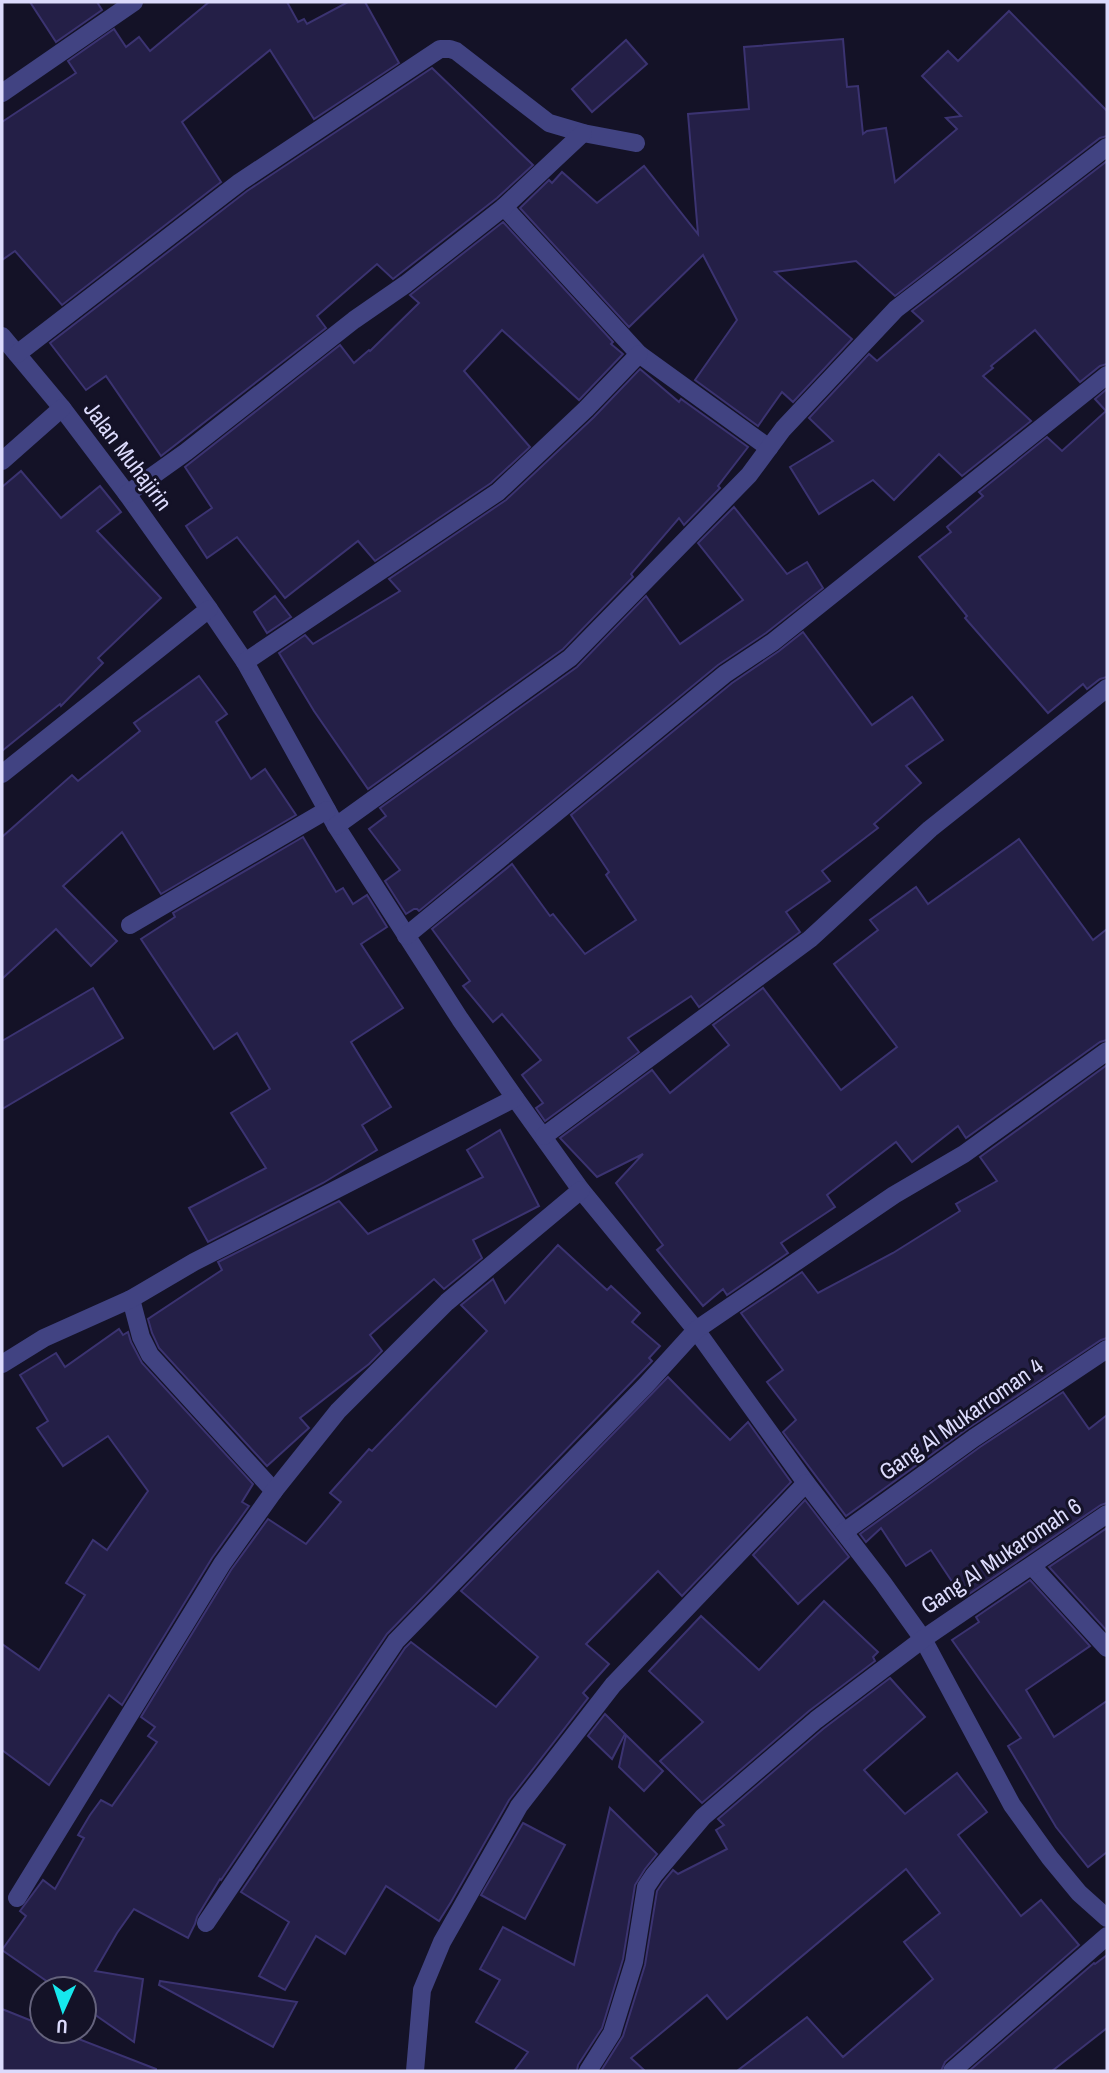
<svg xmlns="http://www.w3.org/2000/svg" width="1109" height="2073" font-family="'Archivo Narrow',sans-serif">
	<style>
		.building { fill: #241f47; stroke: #3b3371; stroke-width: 2 }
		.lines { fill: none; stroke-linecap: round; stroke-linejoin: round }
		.minor { stroke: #414382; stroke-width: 18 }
		.labels { text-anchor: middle; stroke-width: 6; stroke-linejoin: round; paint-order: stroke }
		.street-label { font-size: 23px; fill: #dcdbfc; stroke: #141227 }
	</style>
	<rect width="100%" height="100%" fill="#141227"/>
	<g class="building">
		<path d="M 30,2 L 97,2 L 102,10 L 56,42 Z"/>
		<path d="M 209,2 L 287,2 L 298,22 L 304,19 L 307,24 L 348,2 L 365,2 L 399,63 L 314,119 L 270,50 L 182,122 L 221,182 L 62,305 L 15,251 L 2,260 L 2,122 L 76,73 L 68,61 L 114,29 L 126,47 L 139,37 L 150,51 Z"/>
		<path d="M 1009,11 L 1107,111 L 1107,136 L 1100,138 L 895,296 L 856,261 L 775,272 L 852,339 L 793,402 L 782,392 L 758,426 L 695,380 L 737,320 L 703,255 L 629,327 L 520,208 L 549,180 L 552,183 L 562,172 L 597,203 L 644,166 L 698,234 L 688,114 L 749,109 L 744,47 L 843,39 L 847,87 L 858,86 L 863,134 L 867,131 L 886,128 L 895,182 L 957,129 L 946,118 L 961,116 L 922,76 L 948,51 L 958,61 Z"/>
		<path d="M 626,40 L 647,64 L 592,112 L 572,89 Z"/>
		<path d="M 432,68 L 533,165 L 497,198 L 393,279 L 377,264 L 317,316 L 326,328 L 161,456 L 106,376 L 86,390 L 50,343 L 247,191 Z"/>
		<path d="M 1107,161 L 1107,364 L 1100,366 L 1080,382 L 1035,330 L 991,366 L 993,368 L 983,376 L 1031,421 L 962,476 L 939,454 L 894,500 L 873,480 L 819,514 L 790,467 L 833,441 L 809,418 L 869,354 L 877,361 L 923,321 L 912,311 Z"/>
		<path d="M 503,222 L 613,342 L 611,344 L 623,354 L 579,400 L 502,330 L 464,371 L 530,447 L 491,483 L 375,561 L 358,541 L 285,598 L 237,537 L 207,558 L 186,526 L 212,508 L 185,467 L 340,345 L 354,363 L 369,350 L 370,351 L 419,303 L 410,295 Z"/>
		<path d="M 640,369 L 679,402 L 681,399 L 748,447 L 718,486 L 720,488 L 684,525 L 679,518 L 631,574 L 633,577 L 563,649 L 368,789 L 314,711 L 279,653 L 305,635 L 313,644 L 400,591 L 389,579 L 506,500 L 594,417 Z"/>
		<path d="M 1107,389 L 1107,677 L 1100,679 L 1087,689 L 1083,684 L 1048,713 L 965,618 L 967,616 L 919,557 L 951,532 L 947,527 L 983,496 L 979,492 L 1047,437 L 1062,451 L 1106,411 L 1095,399 Z"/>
		<path d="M 21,471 L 61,518 L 100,486 L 121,512 L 97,531 L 161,598 L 98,658 L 103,663 L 61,706 L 60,704 L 2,751 L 2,487 Z"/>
		<path d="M 734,507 L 787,574 L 807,562 L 823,588 L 766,633 L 718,665 L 419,911 L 417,909 L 414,909 L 406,914 L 385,881 L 400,870 L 369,829 L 386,816 L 380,808 L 577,667 L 646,596 L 680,644 L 743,600 L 698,543 Z"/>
		<path d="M 275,596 L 291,617 L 267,633 L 254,612 Z"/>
		<path d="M 803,632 L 872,725 L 912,697 L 943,740 L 906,766 L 921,783 L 874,824 L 878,828 L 822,871 L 830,881 L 786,912 L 800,932 L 699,1007 L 691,996 L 628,1038 L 639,1052 L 545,1121 L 536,1108 L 543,1103 L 522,1075 L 541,1060 L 502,1014 L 493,1022 L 463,986 L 470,981 L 432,929 L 512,864 L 550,916 L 553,914 L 585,954 L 636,920 L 606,875 L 609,872 L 571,815 L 732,683 L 779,651 Z"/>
		<path d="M 199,676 L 227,714 L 216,722 L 251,779 L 265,769 L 296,815 L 161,894 L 122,832 L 63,886 L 117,941 L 91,966 L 56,929 L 2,979 L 2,837 L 72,775 L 78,781 L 140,731 L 134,723 Z"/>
		<path d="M 303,837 L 336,892 L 343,888 L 353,904 L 367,895 L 387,927 L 361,944 L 403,1008 L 351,1042 L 391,1107 L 362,1125 L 377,1150 L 323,1183 L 208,1242 L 189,1208 L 266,1168 L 231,1113 L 270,1089 L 237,1033 L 214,1049 L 141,939 L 175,917 L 173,913 Z"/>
		<path d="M 1019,839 L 1093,940 L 1107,929 L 1107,1040 L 1100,1042 L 966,1138 L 958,1126 L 912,1162 L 896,1142 L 827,1195 L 835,1207 L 781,1243 L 788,1253 L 727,1295 L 723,1289 L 703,1306 L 657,1250 L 663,1245 L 616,1183 L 643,1154 L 597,1177 L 560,1138 L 652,1070 L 670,1093 L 729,1045 L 713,1025 L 763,988 L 841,1090 L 897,1047 L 834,964 L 878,930 L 870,920 L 916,887 L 928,904 Z"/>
		<path d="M 93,988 L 123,1038 L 2,1109 L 2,1041 Z"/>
		<path d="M 1107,1065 L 1107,1338 L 1101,1340 L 967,1429 L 846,1516 L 783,1432 L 796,1420 L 767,1382 L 783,1370 L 741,1313 L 802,1272 L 818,1293 L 893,1253 L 960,1211 L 956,1204 L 997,1181 L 980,1157 Z"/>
		<path d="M 500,1130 L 539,1206 L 473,1240 L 482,1258 L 444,1289 L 434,1279 L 370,1335 L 382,1351 L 369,1364 L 300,1418 L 309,1428 L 267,1466 L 159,1348 L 152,1333 L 148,1319 L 222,1270 L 218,1262 L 339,1201 L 368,1234 L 483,1177 L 467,1150 Z"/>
		<path d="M 558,1245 L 607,1290 L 611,1286 L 640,1313 L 632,1322 L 660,1346 L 649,1358 L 652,1361 L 387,1634 L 221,1880 L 220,1879 L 197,1917 L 195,1924 L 188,1938 L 134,1909 L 117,1933 L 95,1971 L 143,1979 L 134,2042 L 84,2007 L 84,1989 L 58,1989 L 2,1950 L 26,1916 L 20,1911 L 43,1880 L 55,1889 L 84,1838 L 78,1835 L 90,1815 L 101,1800 L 112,1806 L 157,1742 L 148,1736 L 155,1727 L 141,1717 L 231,1570 L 268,1519 L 306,1544 L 341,1502 L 330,1493 L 369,1449 L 372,1451 L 487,1331 L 461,1305 L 493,1279 L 505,1303 Z"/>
		<path d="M 119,1329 L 123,1335 L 128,1332 L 131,1342 L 142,1363 L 253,1484 L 242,1502 L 249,1506 L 212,1558 L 122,1705 L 109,1695 L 49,1785 L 2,1750 L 2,1644 L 39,1670 L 85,1595 L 66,1583 L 93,1540 L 107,1550 L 148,1491 L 108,1436 L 63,1466 L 37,1428 L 48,1421 L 20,1375 L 56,1353 L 65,1367 Z"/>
		<path d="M 668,1377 L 730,1440 L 748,1422 L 791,1482 L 682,1596 L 658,1571 L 586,1644 L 609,1664 L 583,1693 L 588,1698 L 509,1800 L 451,1902 L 439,1921 L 386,1886 L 345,1954 L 316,1936 L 285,1990 L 259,1976 L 289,1922 L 241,1892 L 405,1648 L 411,1642 L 496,1707 L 538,1657 L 461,1591 Z"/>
		<path d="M 1063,1392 L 1089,1429 L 1107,1415 L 1107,1503 L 1101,1505 L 963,1598 L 931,1550 L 906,1566 L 881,1528 L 866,1542 L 860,1534 L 980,1447 Z"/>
		<path d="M 805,1500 L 849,1557 L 798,1604 L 753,1555 Z"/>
		<path d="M 1107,1528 L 1107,1631 L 1049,1567 Z"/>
		<path d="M 1030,1580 L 1090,1646 L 1026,1690 L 1054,1737 L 1107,1701 L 1107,1852 L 1088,1867 L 1056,1827 L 1008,1746 L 1021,1738 L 952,1640 L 979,1622 L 976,1617 Z"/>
		<path d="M 824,1601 L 878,1652 L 873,1657 L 875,1661 L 809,1711 L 702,1803 L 660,1761 L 703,1722 L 649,1671 L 701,1616 L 759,1670 Z"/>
		<path d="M 890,1678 L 925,1717 L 864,1770 L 905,1814 L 957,1773 L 987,1812 L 958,1835 L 1021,1916 L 1041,1900 L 1079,1945 L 945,2062 L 941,2071 L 737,2071 L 807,2017 L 843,2057 L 933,1979 L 904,1942 L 940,1913 L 906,1869 L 727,2019 L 707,1995 L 631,2058 L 645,2071 L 601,2071 L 623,2036 L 645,1965 L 657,1891 L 663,1882 L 673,1870 L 678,1874 L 727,1849 L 716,1830 L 724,1825 L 718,1819 L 823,1729 Z"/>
		<path d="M 605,1714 L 625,1734 L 612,1759 L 588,1736 Z"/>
		<path d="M 626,1735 L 663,1771 L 644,1791 L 619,1767 Z"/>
		<path d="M 610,1808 L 657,1854 L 645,1869 L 635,1885 L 623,1959 L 602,2028 L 578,2065 L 577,2071 L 514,2071 L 528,2052 L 476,2022 L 500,1980 L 480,1969 L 503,1927 L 574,1965 Z"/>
		<path d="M 523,1823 L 565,1845 L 525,1919 L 481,1895 Z"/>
		<path d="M 1107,1955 L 1107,2028 L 1052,2071 L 969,2071 L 1094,1963 L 1095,1964 Z"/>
		<path d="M 160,1981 L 297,2002 L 273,2047 L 159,1985 Z"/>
		<path d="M 2,2009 L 42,2025 L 42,2031 L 58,2031 L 156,2069 L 156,2071 L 2,2071 Z"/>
	</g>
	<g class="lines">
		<g class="minor">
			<path d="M 2,93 L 134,2"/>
			<path d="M 504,207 L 639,354 L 769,448"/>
			<path d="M 2,336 L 62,408 L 127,494 L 209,609 L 245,662 L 336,826 L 460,1019 L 515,1098 L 581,1190 L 696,1330 L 806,1483 L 883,1583 L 923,1639 L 1012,1805 L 1050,1858 L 1079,1893 L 1107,1918"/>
			<path d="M 17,354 L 240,182 L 440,49 L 450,49 L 456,51 L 549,123 L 583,133 L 636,143"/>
			<path d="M 2,461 L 62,408"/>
			<path d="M 127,494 L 186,452 L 354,320 L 406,284 L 504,207 L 583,133"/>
			<path d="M 245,662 L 498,492 L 586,409 L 639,354"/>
			<path d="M 2,774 L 209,609"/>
			<path d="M 336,826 L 570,658 L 749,475 L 783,429 L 896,309 L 1107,147"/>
			<path d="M 130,925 L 327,810"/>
			<path d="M 406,936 L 725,674 L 773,642 L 1107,375"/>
			<path d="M 544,1136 L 810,939 L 930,829 L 1107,688"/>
			<path d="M 131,1299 L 141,1337 L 150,1355 L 274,1491"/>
			<path d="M 2,1364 L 44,1338 L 131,1299 L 194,1262 L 515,1098"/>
			<path d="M 844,1532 L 974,1438 L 1107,1349"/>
			<path d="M 1032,1566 L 1107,1648"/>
			<path d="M 17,1898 L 222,1564 L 274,1491 L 338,1411 L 447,1302 L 581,1190"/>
			<path d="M 206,1923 L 396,1641 L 646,1385 L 696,1330 L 894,1195 L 964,1154 L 1107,1051"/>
			<path d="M 415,2071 L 422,1990 L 442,1942 L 519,1806 L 613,1685 L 806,1483"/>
			<path d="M 588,2071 L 612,2033 L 634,1962 L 646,1887 L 654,1875 L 703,1817 L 816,1720 L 923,1639 L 1107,1514"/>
			<path d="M 952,2071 L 1107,1936"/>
		</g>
	</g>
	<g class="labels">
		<g class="street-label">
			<text transform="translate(128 456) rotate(53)" y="8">Jalan Muhajirin</text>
			<text transform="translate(961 1419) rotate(-35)" y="8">Gang Al Mukarroman 4</text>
			<text transform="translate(1001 1556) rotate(-34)" y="8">Gang Al Mukaromah 6</text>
		</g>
	</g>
	<rect width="1109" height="2073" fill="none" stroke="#dcdbfc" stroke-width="7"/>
	<g transform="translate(63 2010) rotate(183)"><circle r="33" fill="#141227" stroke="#64627c" stroke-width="2"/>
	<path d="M0-5L12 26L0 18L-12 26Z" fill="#16e8ed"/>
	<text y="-10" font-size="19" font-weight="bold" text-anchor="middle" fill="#dcdbfc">U</text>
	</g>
</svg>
